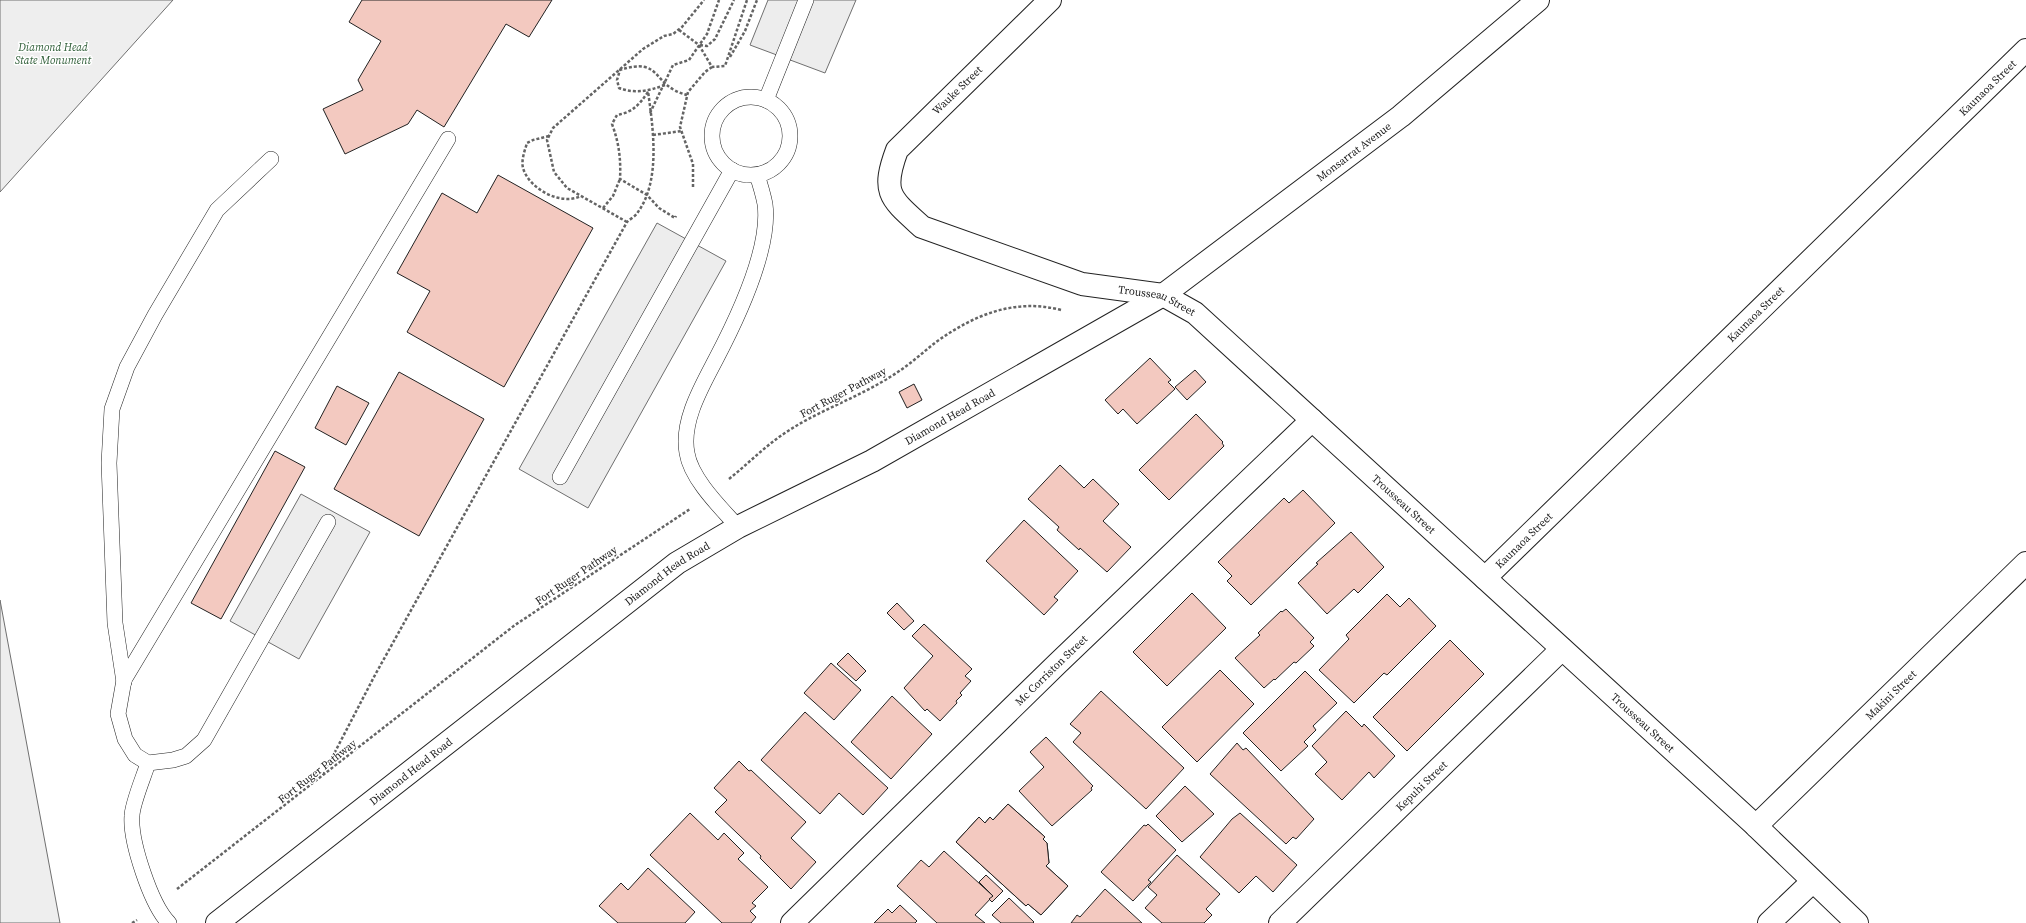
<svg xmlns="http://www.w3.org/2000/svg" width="2026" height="923" font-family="'Source Serif 4',serif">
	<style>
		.green { fill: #eee; stroke: #6f6f6f }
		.parking { fill: #ededed; stroke: #6f6f6f }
		.building { fill: #f3c9c0; stroke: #222; fill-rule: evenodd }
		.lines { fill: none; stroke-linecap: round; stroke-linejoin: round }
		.lane-casing { stroke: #222; stroke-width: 16 }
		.street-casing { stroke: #222; stroke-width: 24 }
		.secondary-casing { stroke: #222; stroke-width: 24 }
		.path { stroke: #646464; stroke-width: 2.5; stroke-dasharray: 3 2; stroke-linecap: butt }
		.lane { stroke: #fff; stroke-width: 15 }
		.street { stroke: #fff; stroke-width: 22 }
		.secondary { stroke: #fff; stroke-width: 22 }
		.labels { text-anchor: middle; stroke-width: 3; stroke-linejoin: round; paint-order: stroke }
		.park-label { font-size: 11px; font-style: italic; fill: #2f5e38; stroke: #fff }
		.street-label { font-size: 11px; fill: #222; stroke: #fff }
	</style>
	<rect width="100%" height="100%" fill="#fff"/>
	<g class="green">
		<path d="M 0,0 L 173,0 L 0,192 Z"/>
		<path d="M 0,600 L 60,923 L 0,923 Z"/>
	</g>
	<g class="parking">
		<path d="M 768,0 L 856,0 L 825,73 L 750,45 Z"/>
		<path d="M 657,223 L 726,261 L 588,508 L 519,469 Z"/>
		<path d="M 301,494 L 370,532 L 299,659 L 230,621 Z"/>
	</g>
	<g class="building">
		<path d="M 362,0 L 552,0 L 529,37 L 506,24 L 444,127 L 417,110 L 408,124 L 345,154 L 323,109 L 363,90 L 358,80 L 381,41 L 349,22 Z"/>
		<path d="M 498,175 L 593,228 L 504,387 L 407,332 L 430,291 L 397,273 L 442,193 L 477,213 Z"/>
		<path d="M 1150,358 L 1171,380 L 1168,382 L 1175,389 L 1137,424 L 1123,409 L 1118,414 L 1105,400 Z"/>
		<path d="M 1195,370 L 1206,382 L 1187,400 L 1175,387 Z"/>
		<path d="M 399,372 L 484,419 L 419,536 L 334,489 Z"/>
		<path d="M 914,384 L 922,400 L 907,408 L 899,392 Z"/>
		<path d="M 337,386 L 369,403 L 346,445 L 315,428 Z"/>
		<path d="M 1196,414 L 1223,442 L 1222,443 L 1224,446 L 1169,500 L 1139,470 Z"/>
		<path d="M 275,451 L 305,467 L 221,619 L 191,603 Z"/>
		<path d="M 1060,465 L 1084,488 L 1093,479 L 1119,504 L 1103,521 L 1131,547 L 1107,572 L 1080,548 L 1079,550 L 1057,530 L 1059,527 L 1028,499 Z"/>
		<path d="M 1303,490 L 1335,523 L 1251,605 L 1227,581 L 1232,576 L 1218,562 L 1284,498 L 1289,503 Z"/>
		<path d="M 1024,520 L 1078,571 L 1054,597 L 1058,600 L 1044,615 L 986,561 Z"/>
		<path d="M 1351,532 L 1384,567 L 1358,593 L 1354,589 L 1327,614 L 1298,583 L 1318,564 L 1316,563 Z"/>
		<path d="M 1192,593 L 1226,628 L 1167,686 L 1133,652 Z"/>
		<path d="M 1387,594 L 1400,607 L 1409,598 L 1436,626 L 1387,675 L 1384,673 L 1354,703 L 1319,670 L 1349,639 L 1346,635 Z"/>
		<path d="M 897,603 L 914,621 L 904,630 L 887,613 Z"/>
		<path d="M 1286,609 L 1314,638 L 1310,642 L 1314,646 L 1296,663 L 1294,662 L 1275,680 L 1274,679 L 1264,688 L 1235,658 L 1260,635 L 1258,633 L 1281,611 L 1282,612 Z"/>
		<path d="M 924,624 L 972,669 L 965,676 L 971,681 L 960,693 L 962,695 L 956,701 L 957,703 L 940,721 L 927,709 L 925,711 L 904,688 L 933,656 L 912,636 Z"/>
		<path d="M 1450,640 L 1484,674 L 1407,751 L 1373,717 Z"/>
		<path d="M 848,653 L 866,671 L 856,681 L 837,664 Z"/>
		<path d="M 831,663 L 861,690 L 834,720 L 804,693 Z"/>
		<path d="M 1220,670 L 1254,704 L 1197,762 L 1162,727 Z"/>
		<path d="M 1305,671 L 1337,703 L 1313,726 L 1316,730 L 1304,742 L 1308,746 L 1281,771 L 1243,733 Z"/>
		<path d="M 1101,691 L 1184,768 L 1146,809 L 1073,742 L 1081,733 L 1070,724 Z"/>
		<path d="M 892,696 L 932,734 L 891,779 L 851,742 Z"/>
		<path d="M 1346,711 L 1362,727 L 1364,724 L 1395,756 L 1374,778 L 1369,772 L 1342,800 L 1315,774 L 1327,762 L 1312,746 Z"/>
		<path d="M 805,712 L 888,788 L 863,815 L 839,793 L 820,814 L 761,760 Z"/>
		<path d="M 1046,737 L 1093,786 L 1091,788 L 1092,790 L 1052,826 L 1019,791 L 1044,767 L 1030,752 Z"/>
		<path d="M 1237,743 L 1243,750 L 1246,748 L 1314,819 L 1296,839 L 1293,837 L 1286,844 L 1210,774 Z"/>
		<path d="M 739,761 L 749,771 L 751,770 L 806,822 L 791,838 L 816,862 L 791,889 L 760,858 L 761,856 L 715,812 L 727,800 L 714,788 Z"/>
		<path d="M 1185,786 L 1214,814 L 1182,842 L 1156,816 Z"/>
		<path d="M 1008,804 L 1045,837 L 1043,839 L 1047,843 L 1049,863 L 1046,866 L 1068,886 L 1041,915 L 1028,904 L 1026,906 L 956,842 L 979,817 L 985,823 L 990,817 L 993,820 ZM 1030,853 L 1046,868 L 1039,876 L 1026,863 L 1024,865 L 1020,862 Z"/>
		<path d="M 1008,804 L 1045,837 L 1043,839 L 1047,843 L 1049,863 L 1046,866 L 1068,886 L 1041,915 L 1028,904 L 1026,906 L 956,842 L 979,817 L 985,823 L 990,817 L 993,820 Z"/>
		<path d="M 690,813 L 718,840 L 724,833 L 744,853 L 738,859 L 768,887 L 752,903 L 756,906 L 750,911 L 756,917 L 751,923 L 722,923 L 650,855 Z"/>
		<path d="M 1240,813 L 1297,865 L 1273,892 L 1256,876 L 1239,893 L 1200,857 L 1232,819 Z"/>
		<path d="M 1148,824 L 1176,850 L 1148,880 L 1151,882 L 1133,901 L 1101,872 L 1144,825 L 1146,826 Z"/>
		<path d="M 944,851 L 993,896 L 975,915 L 985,923 L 937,923 L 897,886 L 921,860 L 929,867 Z"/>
		<path d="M 1177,855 L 1220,894 L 1206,909 L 1212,915 L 1204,923 L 1162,923 L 1145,908 L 1157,895 L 1148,887 Z"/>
		<path d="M 648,868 L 695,912 L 685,923 L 618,923 L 599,906 L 621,883 L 628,890 Z"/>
		<path d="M 986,875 L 1003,891 L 992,902 L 989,899 L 993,896 L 979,882 Z"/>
		<path d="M 1105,889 L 1142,923 L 1071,923 L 1077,915 L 1080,917 Z"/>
		<path d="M 1009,898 L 1034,922 L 1033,923 L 1001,923 L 992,915 Z"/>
		<path d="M 900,905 L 917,921 L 915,923 L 874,923 L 888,909 L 892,913 Z"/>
	</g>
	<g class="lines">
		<g class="lane-casing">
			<g id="lane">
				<circle cx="751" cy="136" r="39"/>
				<path d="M 766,100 L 806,0"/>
				<path d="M 560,477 L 732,170"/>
				<path d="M 328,522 L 204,740 L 186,756 L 173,760 L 148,763 L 135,755 L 125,739 L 118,714 L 124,680 L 448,139"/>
				<path d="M 738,527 C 721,508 691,479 687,453 C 681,421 702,386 716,359 C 737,319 771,249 765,204 C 763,194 760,184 757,175"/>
				<path d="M 124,682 L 115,623 L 109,463 L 112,409 L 127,367 L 155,315 L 217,210 L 271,159"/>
				<path d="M 148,763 C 144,776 132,804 132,816 C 130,841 151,905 169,923"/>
			</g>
		</g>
		<g class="street-casing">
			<g id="street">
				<path id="s1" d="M 1050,0 L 897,150 C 881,193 890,198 922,227 L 1082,284 L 1163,295 L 1195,313 L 1756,826 L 1857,923"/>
				<path id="s2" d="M 1485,578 L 2026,50"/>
				<path id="s3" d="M 1756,826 L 2026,563"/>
				<path id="s4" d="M 792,923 L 1057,664 L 1312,420"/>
				<path id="s5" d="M 1280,923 L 1562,649"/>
				<path d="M 1769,923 L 1812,882"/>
			</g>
		</g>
		<g class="secondary-casing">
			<g id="secondary">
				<path id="s6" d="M 217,923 L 677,563 L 738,527 L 872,461 L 1163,295 L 1401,116 L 1538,0"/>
			</g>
		</g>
		<g class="path">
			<path d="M 679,30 L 699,45 L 712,67 L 725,66 L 747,0"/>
			<path d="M 700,45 L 707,46 L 715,39 L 734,0"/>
			<path d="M 730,57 L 745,31 L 757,0"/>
			<path d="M 665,85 C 648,91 636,94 619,88 L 617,80 L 620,70 C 663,56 651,86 687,95"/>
			<path d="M 648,92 C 639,105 633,112 617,115 L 612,124 C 619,143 621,159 620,179 L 647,195 L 659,208 L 675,218 L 676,216"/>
			<path d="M 650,113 L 673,65 L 689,60 L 707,34 L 719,0"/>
			<path d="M 653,135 L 682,131"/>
			<path d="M 549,136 L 533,140 L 527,143 C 525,150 521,160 523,168 C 529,189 561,206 581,196"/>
			<path d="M 693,187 L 693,164 L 680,127 L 688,92 L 705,72 L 712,67"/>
			<path d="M 603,208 L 613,196 L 620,179"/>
			<path d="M 627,222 L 567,188 L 554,172 L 547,140 L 553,128 L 643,49 L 664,36 L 673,34 L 682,27 L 704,0"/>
			<path d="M 729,479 C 749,463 766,445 788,431 C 820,410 857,398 890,377 C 907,367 921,354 936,342 C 974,315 1014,298 1061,310"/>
			<path d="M 323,775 L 375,675 L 627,222 C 630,219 636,216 638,212 C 661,180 653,128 648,91"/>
			<path d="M 177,889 L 515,625 L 690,509"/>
			<path d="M 132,923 L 137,920"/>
		</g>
		<use href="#lane" class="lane"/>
		<use href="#street" class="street"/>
		<use href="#secondary" class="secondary"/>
	</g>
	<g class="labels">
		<g class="park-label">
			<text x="53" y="51">Diamond Head<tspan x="53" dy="13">State Monument</tspan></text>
		</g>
		<g class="street-label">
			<text dy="4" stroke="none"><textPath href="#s2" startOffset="702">Kaunaoa Street</textPath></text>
			<text transform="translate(957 90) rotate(-44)" y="4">Wauke Street</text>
			<text dy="4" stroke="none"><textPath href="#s6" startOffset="1378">Monsarrat Avenue</textPath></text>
			<text dy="4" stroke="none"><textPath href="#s1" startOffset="552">Trousseau Street</textPath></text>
			<text dy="4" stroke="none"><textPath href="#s2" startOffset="378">Kaunaoa Street</textPath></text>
			<text transform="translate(843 392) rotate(-28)" y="4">Fort Ruger Pathway</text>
			<text dy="4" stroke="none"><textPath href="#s6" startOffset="894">Diamond Head Road</textPath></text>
			<text dy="4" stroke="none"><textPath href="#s1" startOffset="876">Trousseau Street</textPath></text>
			<text dy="4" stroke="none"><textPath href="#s2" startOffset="54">Kaunaoa Street</textPath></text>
			<text dy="4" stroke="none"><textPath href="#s6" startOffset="570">Diamond Head Road</textPath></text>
			<text transform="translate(576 575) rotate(-34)" y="4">Fort Ruger Pathway</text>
			<text dy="4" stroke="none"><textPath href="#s4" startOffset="362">Mc Corriston Street</textPath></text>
			<text dy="4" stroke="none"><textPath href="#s3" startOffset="188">Makini Street</textPath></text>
			<text dy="4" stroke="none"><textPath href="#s1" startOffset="1200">Trousseau Street</textPath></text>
			<text transform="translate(317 771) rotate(-38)" y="4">Fort Ruger Pathway</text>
			<text dy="4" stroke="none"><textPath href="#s6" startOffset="246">Diamond Head Road</textPath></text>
			<text dy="4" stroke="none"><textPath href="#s5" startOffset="197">Kepuhi Street</textPath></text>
		</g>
	</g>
</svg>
